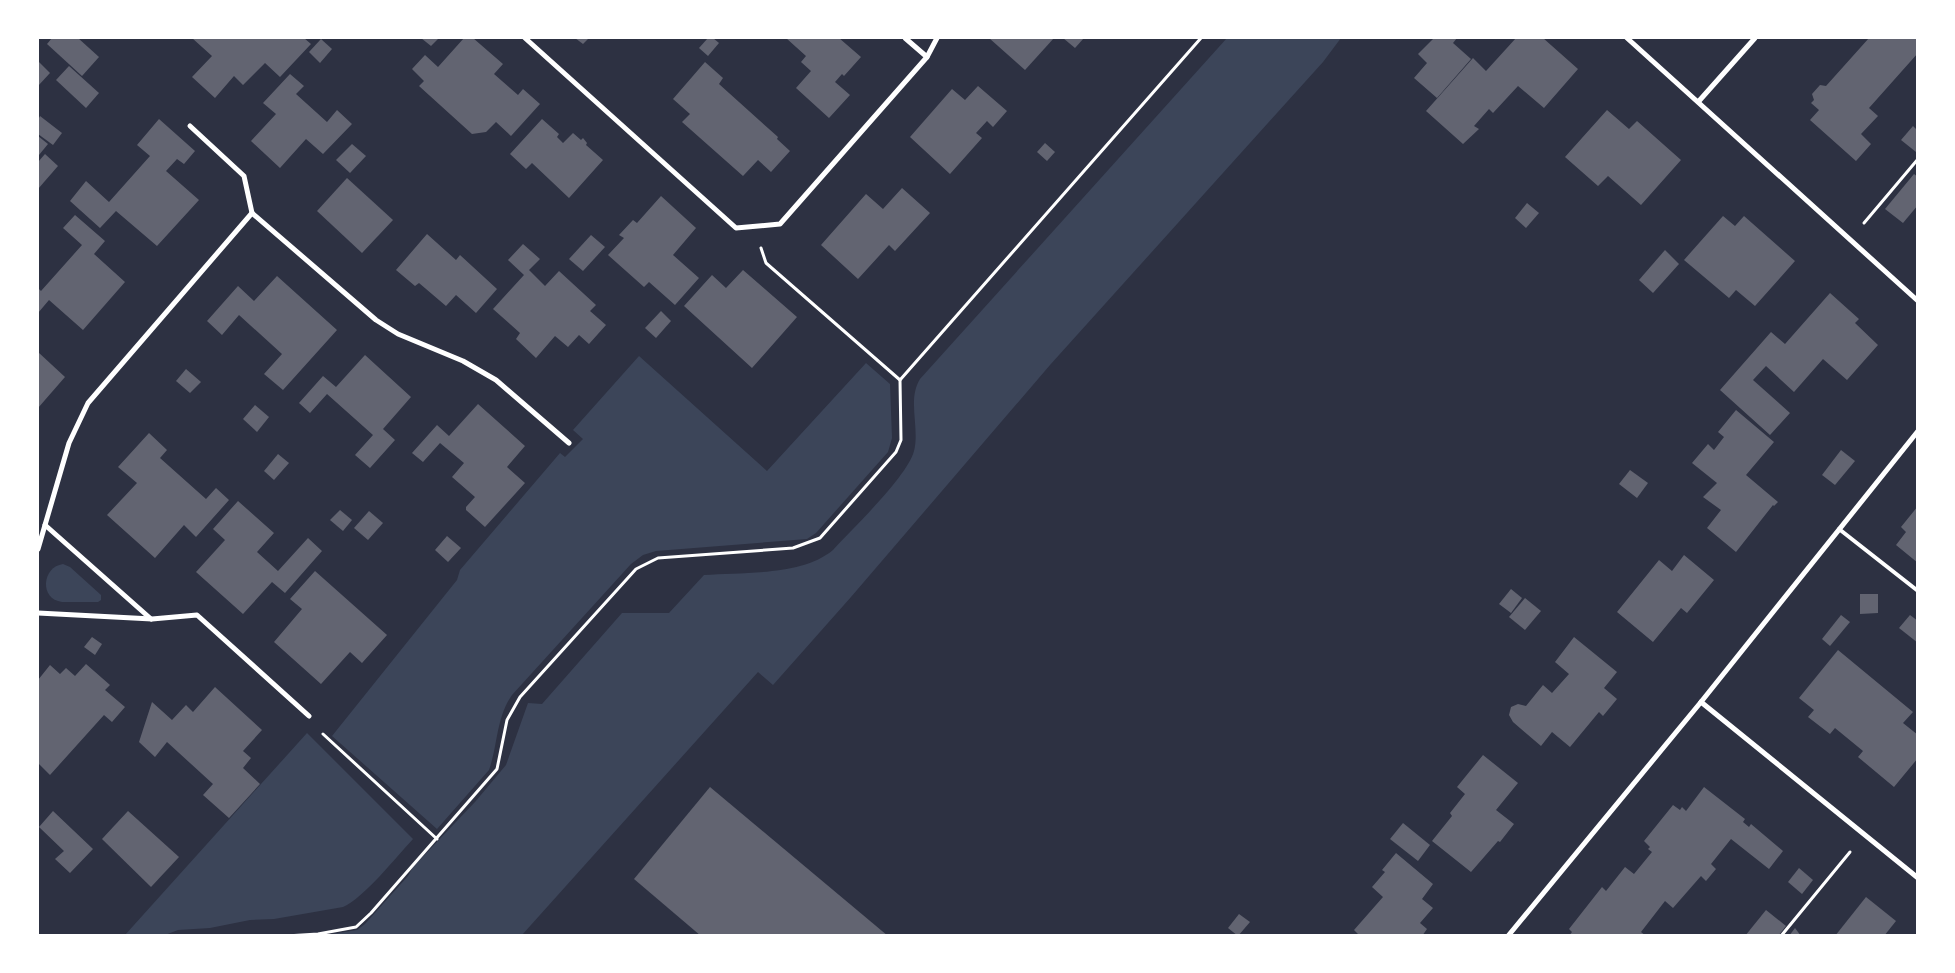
<svg xmlns="http://www.w3.org/2000/svg" width="1955" height="973" font-family="'Times New Roman',serif">
	<style>
		.green { fill: #3c4559 }
		.building { fill: #626471 }
		.lines { fill: none; stroke-linecap: round; stroke-linejoin: round }
		.path { stroke: #fff; stroke-width: 3 }
		.service { stroke: #fff; stroke-width: 4 }
		.minor { stroke: #fff; stroke-width: 5 }
	</style>
	<rect width="100%" height="100%" fill="#2d3142"/>
	<g class="green">
		<path d="M 1227,38 L 1341,38 L 1323,62 L 1050,365 L 851,597 L 773,685 L 758,672 L 522,935 L 327,935 L 357,930 L 365,924 L 408,876 L 413,867 L 475,802 L 506,765 L 528,703 L 542,704 L 622,613 L 669,613 L 704,575 C 744,572 802,576 833,550 C 853,528 907,477 914,451 C 920,428 907,400 920,379 Z"/>
		<path d="M 639,356 L 767,471 L 866,363 L 890,384 L 892,438 L 888,452 L 816,533 L 807,539 L 656,551 L 643,555 L 631,564 L 512,695 C 496,718 498,745 489,770 L 437,829 L 332,736 L 457,580 L 460,570 L 560,453 L 565,457 L 583,439 L 573,430 Z"/>
		<path d="M 63,564 L 70,567 L 101,595 L 101,600 L 98,602 L 62,602 C 39,599 42,567 63,564 Z"/>
		<path d="M 307,733 L 413,839 C 396,857 364,898 343,907 L 274,919 L 250,920 L 210,928 L 178,930 L 165,935 L 125,935 Z"/>
	</g>
	<g class="building">
		<path d="M 52,38 L 78,38 L 99,57 L 82,76 L 47,44 Z"/>
		<path d="M 192,38 L 304,38 L 311,44 L 280,77 L 265,63 L 243,85 L 234,76 L 215,98 L 192,77 L 212,56 Z"/>
		<path d="M 421,38 L 439,38 L 431,46 Z"/>
		<path d="M 464,38 L 473,38 L 503,64 L 494,74 L 518,95 L 523,89 L 540,104 L 511,136 L 496,122 L 486,132 L 472,134 L 419,86 L 424,81 L 412,69 L 425,55 L 438,67 Z"/>
		<path d="M 575,38 L 589,38 L 583,44 Z"/>
		<path d="M 708,38 L 713,38 L 719,43 L 708,56 L 699,48 Z"/>
		<path d="M 786,38 L 839,38 L 861,57 L 844,76 L 842,74 L 835,82 L 850,95 L 829,118 L 796,88 L 811,71 L 801,62 L 806,56 Z"/>
		<path d="M 989,38 L 1054,38 L 1025,70 Z"/>
		<path d="M 1063,38 L 1084,38 L 1075,48 Z"/>
		<path d="M 1434,38 L 1457,38 L 1453,43 L 1471,59 L 1437,98 L 1414,78 L 1427,63 L 1418,54 Z"/>
		<path d="M 1516,38 L 1543,38 L 1578,69 L 1544,108 L 1518,86 L 1493,113 L 1489,109 L 1474,126 L 1479,129 L 1463,144 L 1426,111 L 1473,58 L 1486,71 Z"/>
		<path d="M 1869,38 L 1918,38 L 1918,53 L 1869,108 L 1878,116 L 1861,134 L 1871,144 L 1856,161 L 1810,120 L 1819,110 L 1811,103 L 1814,100 L 1812,94 L 1820,85 L 1826,86 Z"/>
		<path d="M 321,39 L 332,49 L 320,63 L 309,52 Z"/>
		<path d="M 38,61 L 50,73 L 38,86 Z"/>
		<path d="M 705,62 L 723,78 L 719,84 L 778,137 L 777,139 L 790,151 L 771,172 L 758,160 L 743,176 L 682,122 L 690,114 L 673,99 Z"/>
		<path d="M 69,66 L 99,93 L 86,108 L 56,80 Z"/>
		<path d="M 290,74 L 304,86 L 296,94 L 327,122 L 337,110 L 352,124 L 323,154 L 306,139 L 280,168 L 251,141 L 276,114 L 263,103 Z"/>
		<path d="M 978,86 L 1007,111 L 993,127 L 987,121 L 976,133 L 982,138 L 950,174 L 910,137 L 952,89 L 965,100 Z"/>
		<path d="M 1607,110 L 1629,129 L 1637,121 L 1681,160 L 1641,205 L 1608,176 L 1598,186 L 1565,157 Z"/>
		<path d="M 40,116 L 62,133 L 53,145 L 38,134 L 38,120 Z"/>
		<path d="M 159,119 L 195,151 L 184,164 L 177,159 L 166,171 L 199,200 L 157,246 L 116,211 L 100,228 L 70,201 L 86,181 L 109,202 L 150,156 L 137,145 Z"/>
		<path d="M 542,119 L 559,134 L 557,137 L 563,143 L 573,133 L 581,140 L 583,138 L 587,143 L 586,145 L 603,160 L 569,198 L 532,163 L 526,169 L 510,154 Z"/>
		<path d="M 1913,126 L 1918,131 L 1918,150 L 1916,152 L 1901,140 Z"/>
		<path d="M 38,136 L 48,144 L 39,155 L 38,154 Z"/>
		<path d="M 1045,143 L 1055,152 L 1047,161 L 1037,152 Z"/>
		<path d="M 352,144 L 366,156 L 350,173 L 336,160 Z"/>
		<path d="M 45,154 L 58,166 L 38,189 L 38,162 Z"/>
		<path d="M 1914,174 L 1918,177 L 1918,205 L 1903,223 L 1885,209 Z"/>
		<path d="M 347,178 L 393,220 L 362,253 L 317,211 Z"/>
		<path d="M 902,188 L 930,213 L 895,251 L 889,245 L 858,279 L 821,245 L 866,194 L 883,209 Z"/>
		<path d="M 661,196 L 696,228 L 673,255 L 699,278 L 675,305 L 649,282 L 644,287 L 608,255 L 624,238 L 619,235 L 633,220 L 637,223 Z"/>
		<path d="M 1527,203 L 1539,213 L 1526,228 L 1515,218 Z"/>
		<path d="M 75,215 L 105,241 L 94,254 L 125,282 L 83,330 L 49,300 L 38,313 L 38,288 L 41,291 L 82,245 L 63,228 Z"/>
		<path d="M 1723,216 L 1735,226 L 1744,216 L 1795,261 L 1755,306 L 1736,290 L 1729,298 L 1684,260 Z"/>
		<path d="M 427,234 L 456,260 L 460,255 L 497,289 L 476,313 L 456,295 L 446,306 L 419,283 L 415,286 L 396,270 Z"/>
		<path d="M 591,235 L 605,247 L 583,271 L 569,259 Z"/>
		<path d="M 523,244 L 540,259 L 529,270 L 545,286 L 559,271 L 596,305 L 590,311 L 606,325 L 589,344 L 579,335 L 568,347 L 555,336 L 536,358 L 516,339 L 520,333 L 493,309 L 524,275 L 508,260 Z"/>
		<path d="M 1665,250 L 1679,264 L 1653,293 L 1639,280 Z"/>
		<path d="M 743,270 L 797,317 L 752,368 L 684,306 L 712,275 L 726,288 Z"/>
		<path d="M 277,276 L 337,330 L 283,390 L 264,374 L 282,354 L 239,315 L 222,335 L 207,321 L 238,286 L 254,301 Z"/>
		<path d="M 1830,293 L 1859,319 L 1855,323 L 1878,345 L 1847,380 L 1823,359 L 1794,392 L 1766,366 L 1753,380 L 1790,413 L 1770,435 L 1720,390 L 1771,332 L 1785,344 Z"/>
		<path d="M 661,311 L 671,321 L 656,338 L 645,328 Z"/>
		<path d="M 38,352 L 65,377 L 38,408 Z"/>
		<path d="M 365,355 L 411,397 L 383,429 L 395,440 L 370,468 L 355,455 L 373,435 L 327,394 L 310,413 L 299,403 L 323,376 L 336,387 Z"/>
		<path d="M 186,369 L 201,382 L 190,393 L 176,381 Z"/>
		<path d="M 478,404 L 525,446 L 507,467 L 525,483 L 485,527 L 466,510 L 466,507 L 475,497 L 452,477 L 464,463 L 440,443 L 423,462 L 412,453 L 437,425 L 449,436 Z"/>
		<path d="M 255,405 L 269,417 L 257,432 L 243,419 Z"/>
		<path d="M 1736,410 L 1774,442 L 1746,475 L 1778,502 L 1774,506 L 1773,505 L 1736,552 L 1707,528 L 1721,510 L 1703,497 L 1717,483 L 1692,463 L 1708,444 L 1714,450 L 1724,437 L 1718,432 Z"/>
		<path d="M 149,433 L 167,450 L 160,458 L 206,499 L 216,488 L 229,500 L 196,537 L 184,525 L 155,558 L 107,515 L 137,483 L 118,467 Z"/>
		<path d="M 1841,450 L 1855,461 L 1835,485 L 1822,475 Z"/>
		<path d="M 278,454 L 289,463 L 274,480 L 264,471 Z"/>
		<path d="M 1630,470 L 1648,483 L 1637,498 L 1619,484 Z"/>
		<path d="M 238,501 L 274,533 L 257,552 L 278,571 L 308,538 L 322,551 L 285,593 L 272,582 L 243,614 L 196,572 L 225,540 L 213,529 Z"/>
		<path d="M 1918,506 L 1918,563 L 1896,545 L 1906,532 L 1901,527 Z"/>
		<path d="M 340,510 L 352,520 L 343,531 L 330,520 Z"/>
		<path d="M 369,511 L 383,523 L 368,540 L 354,528 Z"/>
		<path d="M 447,536 L 461,548 L 448,562 L 435,550 Z"/>
		<path d="M 1684,555 L 1714,580 L 1687,613 L 1681,608 L 1653,642 L 1617,612 L 1659,560 L 1672,571 Z"/>
		<path d="M 315,571 L 387,635 L 362,663 L 350,652 L 321,684 L 274,642 L 302,609 L 290,599 Z"/>
		<path d="M 1511,589 L 1522,598 L 1511,613 L 1499,604 Z"/>
		<path d="M 1860,594 L 1878,594 L 1878,613 L 1860,614 Z"/>
		<path d="M 1525,598 L 1541,611 L 1525,630 L 1509,617 Z"/>
		<path d="M 1841,615 L 1850,622 L 1830,646 L 1822,639 Z"/>
		<path d="M 1910,615 L 1918,621 L 1918,643 L 1899,628 Z"/>
		<path d="M 92,637 L 102,644 L 95,655 L 84,647 Z"/>
		<path d="M 1574,637 L 1617,672 L 1604,688 L 1617,699 L 1603,716 L 1599,712 L 1570,747 L 1552,732 L 1541,746 L 1513,722 L 1509,715 L 1511,707 L 1518,704 L 1526,706 L 1543,685 L 1552,693 L 1569,674 L 1555,662 Z"/>
		<path d="M 1838,650 L 1913,712 L 1903,723 L 1918,735 L 1918,758 L 1894,787 L 1858,757 L 1863,751 L 1835,728 L 1830,734 L 1808,717 L 1814,710 L 1799,698 Z"/>
		<path d="M 86,664 L 110,685 L 105,690 L 125,707 L 112,722 L 104,715 L 50,775 L 38,763 L 38,680 L 50,665 L 60,674 L 66,668 L 75,676 Z"/>
		<path d="M 215,687 L 262,730 L 243,751 L 251,758 L 243,768 L 260,784 L 229,818 L 203,795 L 213,784 L 167,742 L 155,757 L 139,742 L 152,702 L 172,720 L 186,705 L 193,712 Z"/>
		<path d="M 1483,755 L 1518,783 L 1496,810 L 1514,824 L 1500,842 L 1498,841 L 1471,872 L 1432,841 L 1452,816 L 1450,813 L 1465,794 L 1457,787 Z"/>
		<path d="M 710,787 L 888,936 L 701,936 L 634,879 Z"/>
		<path d="M 1704,787 L 1745,819 L 1743,822 L 1749,827 L 1751,824 L 1783,851 L 1769,869 L 1731,839 L 1711,864 L 1716,869 L 1706,881 L 1701,876 L 1673,908 L 1665,901 L 1641,932 L 1646,936 L 1569,936 L 1572,932 L 1569,929 L 1602,887 L 1606,891 L 1625,867 L 1634,874 L 1652,852 L 1648,849 L 1650,847 L 1644,841 L 1673,805 L 1680,810 L 1682,807 L 1686,811 Z"/>
		<path d="M 53,811 L 93,849 L 70,873 L 55,859 L 64,851 L 39,827 Z"/>
		<path d="M 128,811 L 179,857 L 151,887 L 102,839 Z"/>
		<path d="M 1403,823 L 1430,845 L 1418,861 L 1390,839 Z"/>
		<path d="M 1396,853 L 1433,884 L 1422,899 L 1433,908 L 1420,923 L 1427,929 L 1422,936 L 1360,936 L 1354,930 L 1383,897 L 1372,887 L 1385,872 L 1382,870 Z"/>
		<path d="M 1799,868 L 1813,880 L 1802,894 L 1788,882 Z"/>
		<path d="M 1866,897 L 1896,921 L 1884,936 L 1835,936 Z"/>
		<path d="M 1766,910 L 1786,926 L 1778,936 L 1745,936 Z"/>
		<path d="M 1239,914 L 1250,922 L 1238,936 L 1228,928 Z"/>
		<path d="M 1795,928 L 1801,936 L 1789,936 Z"/>
	</g>
	<g class="lines">
		<g class="path">
			<path d="M 1864,223 L 1918,159"/>
			<path d="M 761,248 L 766,263 L 900,380"/>
			<path d="M 323,734 L 437,839"/>
			<path d="M 286,936 L 318,934 L 356,927 L 371,913 L 497,769 L 507,720 L 520,697 L 636,569 L 658,558 L 793,548 L 820,538 L 896,452 L 901,440 L 900,380 L 1201,38"/>
			<path d="M 1781,936 L 1850,852"/>
		</g>
		<path class="service" d="M 1839,529 L 1918,591"/>
		<g class="minor">
			<path d="M 525,38 L 736,228 L 780,224 L 927,57 L 937,38"/>
			<path d="M 905,38 L 927,57"/>
			<path d="M 1627,38 L 1918,301"/>
			<path d="M 1699,101 L 1755,38"/>
			<path d="M 190,126 L 244,176 L 252,213"/>
			<path d="M 45,525 L 151,619"/>
			<path d="M 38,549 L 69,443 L 88,403 L 252,213 L 376,320 L 398,334 L 463,361 L 496,380 L 569,443"/>
			<path d="M 38,613 L 152,619 L 197,615 L 309,716"/>
			<path d="M 1701,702 L 1918,878"/>
			<path d="M 1508,936 L 1701,702 L 1918,431"/>
		</g>
	</g>
	<rect width="1955" height="973" fill="none" stroke="#ffffff" stroke-width="78"/>
</svg>
